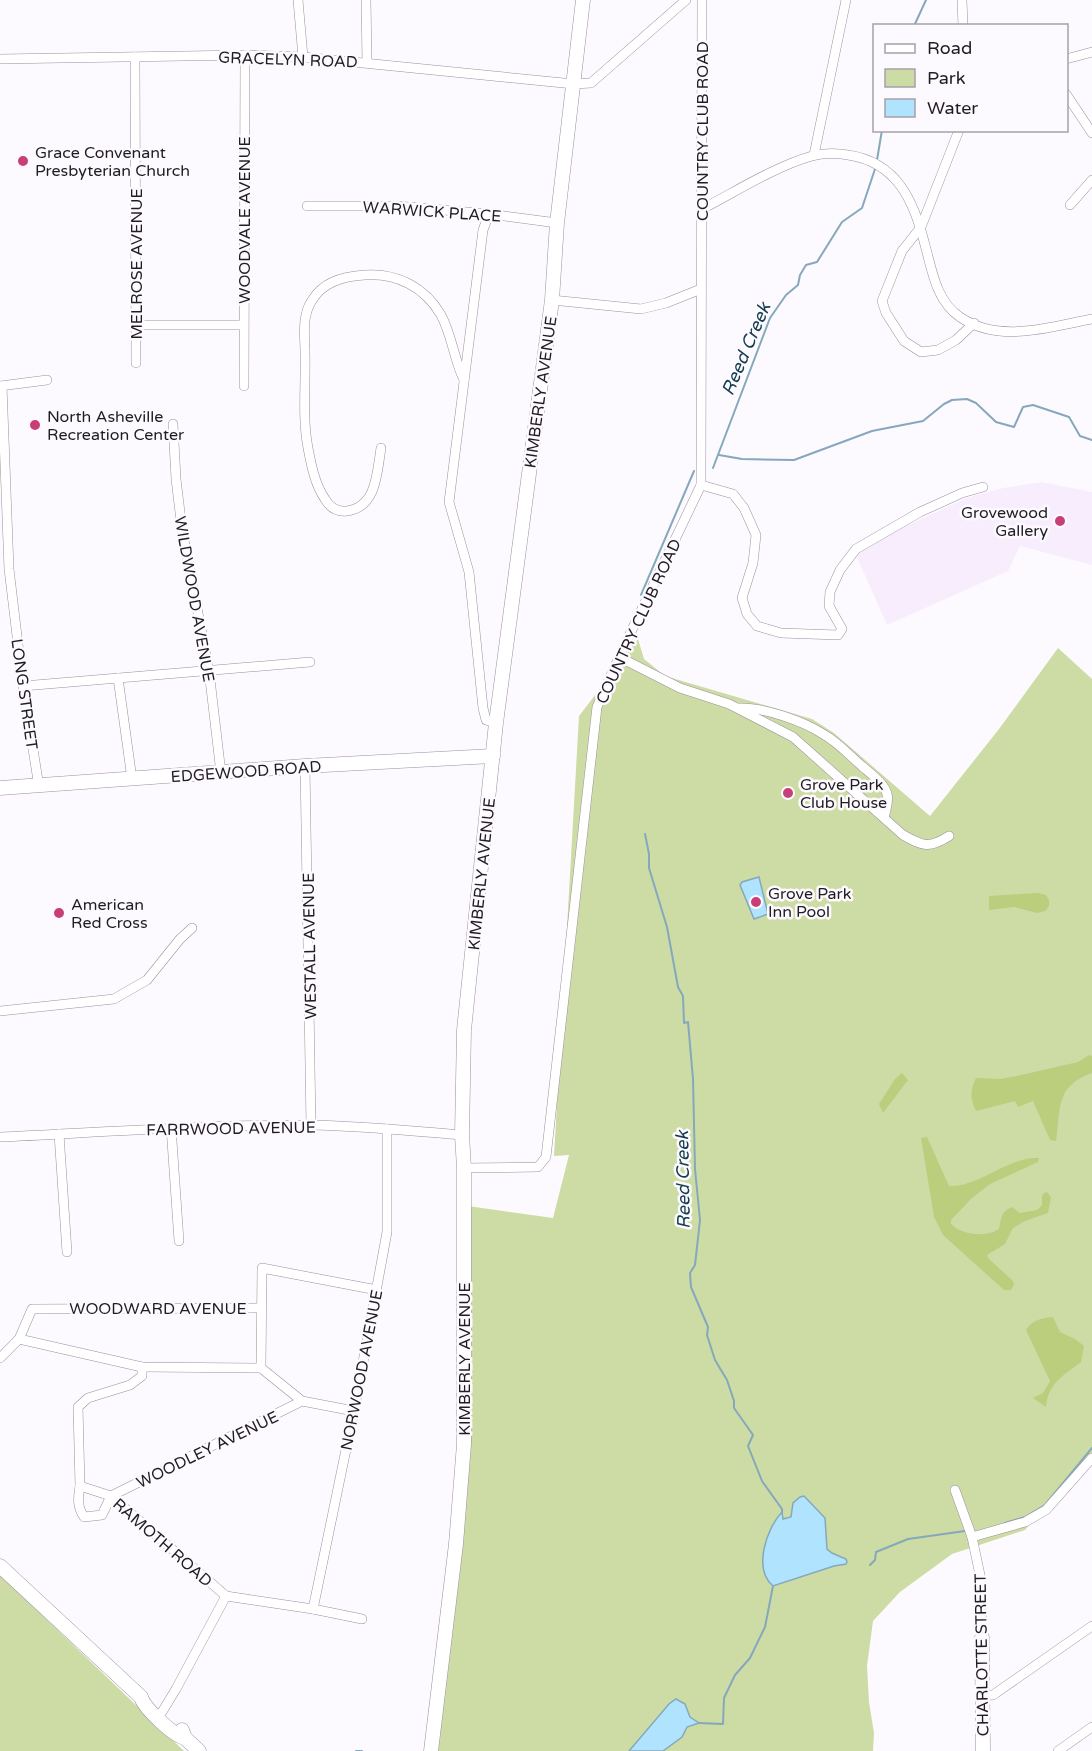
<svg xmlns="http://www.w3.org/2000/svg" width="1092" height="1751" font-family="'Varela Round',sans-serif">
	<style>
		.commercial { fill: #f8edfd }
		.green { fill: #cddca5 }
		.forest { fill: #bace7e }
		.water { fill: #b0e4fe; stroke: #85a8bc; stroke-width: 1.5 }
		.lines { fill: none; stroke-linecap: round; stroke-linejoin: round }
		.stream { stroke: #85a8bc; stroke-width: 2 }
		.street-casing { stroke: #9c8ea1; stroke-width: 10 }
		.secondary-casing { stroke: #9c8ea1; stroke-width: 15 }
		.street { stroke: #fff; stroke-width: 9 }
		.secondary { stroke: #fff; stroke-width: 14 }
		.poi-dot { fill: #c83f78; stroke: #fdfaff; stroke-width: 2 }
		.labels { text-anchor: middle; stroke-width: 5; stroke-linejoin: round; paint-order: stroke }
		.street-label { font-size: 16px; fill: #211c23; stroke: #fdfaff }
		.poi-label { font-size: 16px; fill: #211c23; stroke: #fdfaff; text-anchor: start }
		.water-label { font-size: 18px; font-style: italic; fill: #133c4e; stroke: #fdfaff }
	</style>
	<rect width="100%" height="100%" fill="#fdfaff"/>
	<path class="commercial" d="M 1042,482 L 1092,492 L 1092,565 L 1020,546 L 1008,571 L 887,625 L 856,555 L 878,539 L 967,498 L 1003,488 Z"/>
	<g class="green">
		<path d="M 638,639 L 644,659 L 665,676 L 812,719 L 834,733 L 930,816 L 999,729 L 1058,648 L 1092,679 L 1092,1454 L 1025,1530 L 952,1554 L 900,1592 L 873,1621 L 867,1666 L 869,1702 L 874,1733 L 873,1751 L 437,1751 L 457,1575 L 468,1206 L 553,1218 L 569,1155 L 554,1156 L 579,716 Z"/>
		<path d="M 0,1575 L 184,1751 L 0,1751 Z"/>
	</g>
	<g class="forest">
		<path d="M 1038,893 L 1046,895 L 1049,900 L 1049,906 L 1045,911 L 1037,913 L 1014,907 L 989,910 L 989,896 Z"/>
		<path d="M 1089,1055 L 1092,1056 L 1092,1073 C 1055,1086 1061,1108 1056,1141 L 1050,1140 L 1033,1101 L 1018,1107 L 1015,1101 L 976,1111 C 970,1099 970,1090 976,1078 L 1000,1079 L 1017,1076 L 1078,1062 Z"/>
		<path d="M 902,1073 L 908,1080 L 883,1113 L 879,1104 L 895,1079 Z"/>
		<path d="M 927,1137 L 949,1186 C 977,1188 1009,1156 1039,1158 L 1038,1162 L 990,1184 L 972,1198 L 951,1220 L 951,1224 C 962,1235 986,1238 999,1229 C 1001,1219 1001,1211 1012,1207 L 1020,1213 L 1037,1210 L 1042,1205 L 1042,1196 L 1044,1193 L 1047,1192 L 1051,1197 L 1048,1213 L 1025,1221 L 1013,1228 L 1005,1244 L 987,1255 L 989,1259 L 1013,1281 L 1014,1284 L 1011,1290 L 1004,1290 L 943,1235 L 934,1217 L 921,1138 Z"/>
		<path d="M 1053,1317 L 1060,1332 L 1075,1339 L 1084,1346 L 1081,1362 C 1063,1376 1048,1383 1046,1407 L 1033,1398 L 1043,1393 L 1050,1381 L 1026,1330 C 1032,1320 1041,1318 1053,1317 Z"/>
	</g>
	<g class="water">
		<path d="M 759,877 L 768,914 L 754,919 L 740,885 L 742,882 Z"/>
		<path d="M 804,1496 L 825,1518 L 827,1549 L 832,1553 L 846,1559 L 847,1562 L 846,1564 L 834,1566 L 773,1586 C 753,1569 766,1529 782,1512 L 783,1519 L 791,1517 L 793,1503 L 800,1497 Z"/>
		<path d="M 676,1699 L 685,1704 L 690,1717 L 699,1723 L 687,1727 L 682,1737 L 663,1751 L 629,1751 L 669,1704 Z"/>
	</g>
	<g class="lines">
		<g class="stream">
			<path d="M 914,26 L 926,0"/>
			<path d="M 877,160 L 882,130"/>
			<path d="M 719,455 L 742,459 L 794,460 L 872,431 L 923,421 L 944,404 L 952,400 L 967,399 L 976,403 L 996,422 L 1014,427 L 1023,407 L 1033,405 L 1069,417 L 1080,436 L 1092,440"/>
			<path d="M 713,468 L 770,318 L 786,295 L 798,285 L 800,275 L 806,265 L 817,262 L 842,222 L 862,208 L 875,169"/>
			<path d="M 641,595 L 694,471"/>
			<path d="M 645,834 L 649,854 L 649,868 L 667,927 L 678,987 L 683,996 L 684,1023 L 688,1022 L 693,1079 L 695,1169 L 700,1220 L 695,1265 L 690,1273 L 691,1287 L 708,1327 L 707,1335 L 715,1360 L 727,1380 L 734,1401 L 734,1408 L 753,1435 L 748,1446 L 762,1481 L 782,1509 L 782,1512"/>
			<path d="M 1005,1523 L 1025,1517 L 1045,1505 L 1092,1448"/>
			<path d="M 870,1565 L 875,1560 L 876,1552 L 908,1539 L 965,1531"/>
			<path d="M 699,1723 L 723,1724 L 724,1698 L 735,1675 L 750,1658 L 765,1627 L 773,1586"/>
			<path d="M 356,1751 L 362,1751"/>
		</g>
		<g class="street-casing">
			<g id="street">
				<path d="M 298,0 L 303,57"/>
				<path d="M 366,0 L 367,62"/>
				<path d="M 962,0 L 963,26"/>
				<path d="M 135,57 L 136,363"/>
				<path d="M 0,59 L 245,55 L 303,57 L 574,84 L 591,83 L 686,0"/>
				<path d="M 1066,59 L 1092,52"/>
				<path d="M 1066,94 L 1092,133"/>
				<path d="M 959,130 L 921,227 L 902,251 L 882,301 L 886,313 L 904,341 L 921,352 L 938,350 L 956,340 L 974,323"/>
				<path d="M 814,155 L 846,0"/>
				<path d="M 1070,205 L 1092,180"/>
				<path d="M 307,206 L 397,206 L 489,214 L 557,223"/>
				<path d="M 702,209 C 735,192 776,166 812,156 C 823,153 837,153 848,155 C 897,162 914,201 925,245 C 932,270 936,301 960,317 C 999,344 1049,327 1092,319"/>
				<path d="M 489,214 L 483,230 L 449,502 L 469,572 L 483,708 L 486,720 L 496,723"/>
				<path d="M 552,300 L 641,309 L 666,303 L 701,289"/>
				<path d="M 136,325 L 243,325"/>
				<path d="M 0,386 L 47,380"/>
				<path d="M 2,386 L 9,569 L 23,686 L 39,787"/>
				<path d="M 244,386 L 245,55"/>
				<path d="M 173,424 L 176,479 L 182,529 L 209,671 L 221,773"/>
				<path d="M 381,448 C 377,472 377,507 347,511 C 337,512 330,508 325,499 C 315,485 311,464 308,448 C 302,417 306,383 305,352 C 305,341 303,326 306,315 C 307,310 310,303 313,299 C 324,281 346,276 365,275 C 397,273 425,287 441,315 C 452,335 454,360 464,380"/>
				<path d="M 701,485 L 733,494 L 744,508 L 756,535 L 753,563 L 742,598 L 747,614 L 757,626 L 781,633 L 838,635 L 842,629 L 829,606 L 830,592 L 840,570 L 856,549 L 920,512 L 962,493 L 983,487"/>
				<path d="M 619,657 L 680,688 L 729,704 L 793,737 L 903,835 C 923,846 929,849 949,836"/>
				<path d="M 118,678 L 132,779"/>
				<path d="M 23,686 L 310,662"/>
				<path d="M 739,708 C 763,707 803,721 823,734 C 838,742 850,756 863,767 C 871,774 884,783 887,794 C 889,802 886,810 884,817"/>
				<path d="M 305,766 L 311,1125"/>
				<path d="M 0,1011 L 114,999 L 147,980 L 180,939 L 192,928"/>
				<path d="M 171,1127 L 179,1241"/>
				<path d="M 59,1134 L 67,1252"/>
				<path d="M 0,1137 C 104,1132 207,1125 311,1125 C 362,1126 412,1131 462,1135"/>
				<path d="M 464,1168 L 538,1167 L 546,1157 L 597,707 L 619,657 L 701,485 L 702,0"/>
				<path d="M 19,1339 L 142,1367 L 261,1368"/>
				<path d="M 0,1358 L 19,1339 L 32,1309 L 260,1308"/>
				<path d="M 142,1367 L 142,1376 L 130,1385 L 88,1398 L 78,1407 L 80,1486 L 111,1496 L 226,1596"/>
				<path d="M 354,1411 L 302,1401 L 261,1368 L 262,1268 L 377,1290"/>
				<path d="M 80,1486 C 78,1498 77,1507 84,1517 L 102,1515 L 111,1496 L 302,1401"/>
				<path d="M 955,1490 L 972,1537 L 980,1575 L 982,1637"/>
				<path d="M 972,1537 L 1025,1522 L 1046,1510 L 1092,1458"/>
				<path d="M 313,1609 L 362,1619"/>
				<path d="M 983,1696 L 993,1695 L 1092,1626"/>
				<path d="M 156,1716 L 162,1712 L 176,1689 L 226,1596 L 313,1609 L 354,1411 L 387,1232 L 387,1129"/>
				<path d="M 1058,1751 L 1092,1727"/>
			</g>
		</g>
		<g class="secondary-casing">
			<g id="secondary">
				<path d="M 0,788 L 305,766 L 493,756"/>
				<path d="M 0,1566 L 141,1697 C 144,1708 174,1736 185,1738"/>
				<path d="M 982,1637 L 983,1751"/>
				<path d="M 182,1730 L 185,1738 L 199,1751"/>
				<path d="M 431,1751 L 456,1544 L 464,1444 L 464,1168 L 462,1135 L 464,1030 L 496,723 L 552,300 L 557,223 L 583,0"/>
			</g>
		</g>
		<use href="#street" class="street"/>
		<use href="#secondary" class="secondary"/>
	</g>
	<g class="poi-dot">
		<circle cx="23" cy="161" r="6"/>
		<circle cx="35" cy="425" r="6"/>
		<circle cx="1060" cy="521" r="6"/>
		<circle cx="788" cy="793" r="6"/>
		<circle cx="756" cy="902" r="6"/>
		<circle cx="59" cy="913" r="6"/>
	</g>
	<g class="labels">
		<g class="street-label">
			<text transform="translate(288 59) rotate(2)" y="6">GRACELYN ROAD</text>
			<text transform="translate(702 131) rotate(-90)" y="6">COUNTRY CLUB ROAD</text>
			<text transform="translate(432 211) rotate(4)" y="6">WARWICK PLACE</text>
			<text transform="translate(244 220) rotate(-90)" y="6">WOODVALE AVENUE</text>
			<text transform="translate(136 264) rotate(-90)" y="6">MELROSE AVENUE</text>
			<text transform="translate(540 392) rotate(-82)" y="6">KIMBERLY AVENUE</text>
			<text transform="translate(195 599) rotate(80)" y="6">WILDWOOD AVENUE</text>
			<text transform="translate(638 621) rotate(-65)" y="6">COUNTRY CLUB ROAD</text>
			<text transform="translate(25 694) rotate(82)" y="6">LONG STREET</text>
			<text transform="translate(246 771) rotate(-4)" y="6">EDGEWOOD ROAD</text>
			<text transform="translate(481 874) rotate(-84)" y="6">KIMBERLY AVENUE</text>
			<text transform="translate(309 946) rotate(-91)" y="6">WESTALL AVENUE</text>
			<text transform="translate(231 1128) rotate(-1)" y="6">FARRWOOD AVENUE</text>
			<text x="158" y="1314">WOODWARD AVENUE</text>
			<text transform="translate(464 1359) rotate(-90)" y="6">KIMBERLY AVENUE</text>
			<text transform="translate(361 1370) rotate(-79)" y="6">NORWOOD AVENUE</text>
			<text transform="translate(207 1449) rotate(-26)" y="6">WOODLEY AVENUE</text>
			<text transform="translate(163 1542) rotate(41)" y="6">RAMOTH ROAD</text>
			<text transform="translate(981 1655) rotate(-91)" y="6">CHARLOTTE STREET</text>
		</g>
		<g class="poi-label">
			<text x="35" y="158">Grace Convenant<tspan x="35" dy="18">Presbyterian Church</tspan></text>
			<text x="47" y="422">North Asheville<tspan x="47" dy="18">Recreation Center</tspan></text>
			<text x="1048" y="518" text-anchor="end">Grovewood<tspan x="1048" dy="18">Gallery</tspan></text>
			<text x="800" y="790">Grove Park<tspan x="800" dy="18">Club House</tspan></text>
			<text x="768" y="899">Grove Park<tspan x="768" dy="18">Inn Pool</tspan></text>
			<text x="71" y="910">American<tspan x="71" dy="18">Red Cross</tspan></text>
		</g>
		<g class="water-label">
			<text transform="translate(746 349) rotate(-67)" y="6">Reed Creek</text>
			<text transform="translate(683 1180) rotate(-91)" y="6">Reed Creek</text>
		</g>
	</g>
	<rect x="873" y="24" width="195" height="108" fill="#fdfaff" stroke="#a5a1a7" stroke-width="1.5"/>
	<rect x="885" y="44" width="30" height="9" fill="#ffffff" stroke="#a5a1a7" stroke-width="1.5"/>
	<text x="927" y="54" font-size="18" fill="#211c23">Road</text>
	<rect x="885" y="69" width="30" height="18" fill="#cddca5" stroke="#a5a1a7" stroke-width="1.5"/>
	<text x="927" y="84" font-size="18" fill="#211c23">Park</text>
	<rect x="885" y="99" width="30" height="18" fill="#b0e4fe" stroke="#a5a1a7" stroke-width="1.5"/>
	<text x="927" y="114" font-size="18" fill="#211c23">Water</text>
</svg>
